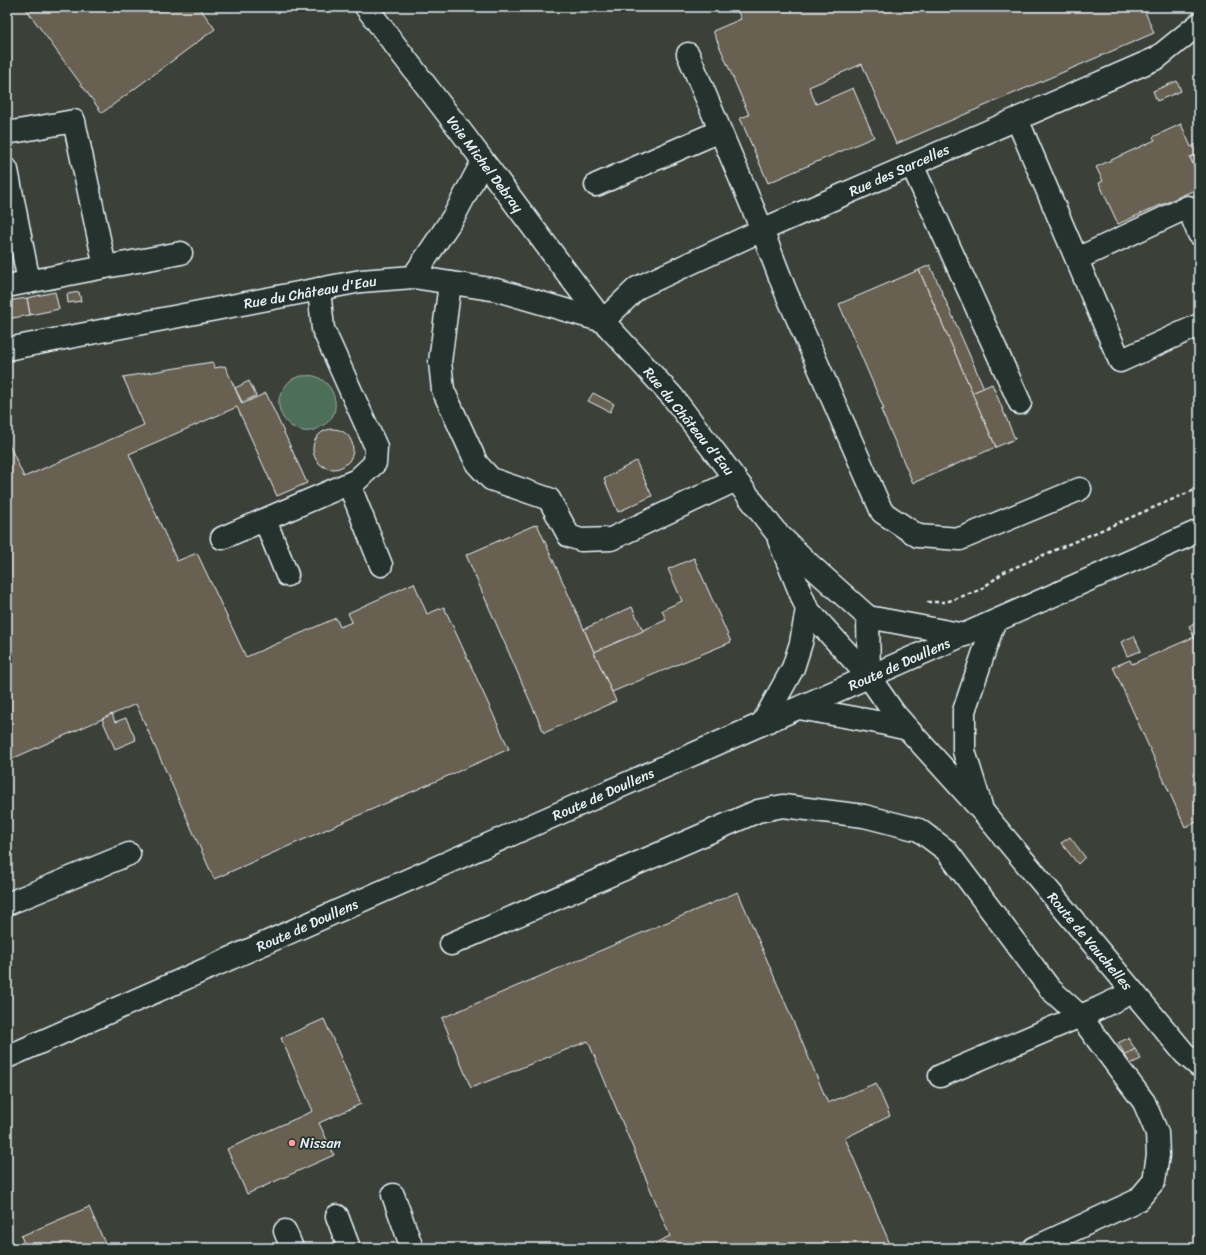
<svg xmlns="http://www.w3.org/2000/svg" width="1206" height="1255" font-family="Sriracha,sans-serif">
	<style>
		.built { fill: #3a4038 }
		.green { fill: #4e6e58; stroke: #9bb0a8 }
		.building { fill: #686051; stroke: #e8f1f8 }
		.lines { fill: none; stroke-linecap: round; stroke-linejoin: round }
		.minor-casing { stroke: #e8f1f8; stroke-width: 25 }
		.path { stroke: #e8f1f8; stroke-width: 2.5; stroke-dasharray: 4 3; stroke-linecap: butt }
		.minor { stroke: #26332d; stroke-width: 22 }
		.poi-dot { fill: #ff9aa2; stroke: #26332d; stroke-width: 1.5 }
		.labels { text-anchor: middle; stroke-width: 3.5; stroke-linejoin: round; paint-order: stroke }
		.street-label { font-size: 14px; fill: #e8f1f8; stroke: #26332d }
		.poi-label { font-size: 14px; fill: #e8f1f8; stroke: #26332d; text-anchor: start }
	</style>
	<rect width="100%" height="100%" fill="#26332d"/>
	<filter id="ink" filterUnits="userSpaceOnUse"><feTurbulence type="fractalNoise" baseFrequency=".025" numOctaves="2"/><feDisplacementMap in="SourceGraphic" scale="8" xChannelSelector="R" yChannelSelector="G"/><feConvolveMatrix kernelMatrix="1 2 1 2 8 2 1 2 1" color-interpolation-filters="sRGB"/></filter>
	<g filter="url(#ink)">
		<rect class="built" x="7" y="7" width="1192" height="1241"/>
		<path class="green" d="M 301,376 C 305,376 310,375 314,376 C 330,380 340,401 333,415 C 330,421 327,423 322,426 C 298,444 266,412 284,388 C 286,386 288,382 290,381 C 293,378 298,377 301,376 Z"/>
		<g class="building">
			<path d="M 28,7 L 199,7 L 215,29 L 102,113 L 26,9 Z"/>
			<path d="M 736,7 L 1143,7 L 1154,33 L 896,144 L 862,64 L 809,87 L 816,104 L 853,88 L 874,137 L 768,183 L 740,118 L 749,115 L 713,31 L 741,19 Z"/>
			<path d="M 1177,81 L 1181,91 L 1157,101 L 1153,91 Z"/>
			<path d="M 1181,124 L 1191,147 L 1199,143 L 1199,154 L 1190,157 L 1199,178 L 1199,188 L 1118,224 L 1099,183 L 1103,181 L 1096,167 L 1155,140 L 1153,137 Z"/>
			<path d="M 1197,155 L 1199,159 L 1199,178 L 1190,157 Z"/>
			<path d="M 930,265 L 984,388 L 972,393 L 919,270 Z"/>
			<path d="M 919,270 L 996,447 L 913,483 L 881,410 L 884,409 L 839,304 Z"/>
			<path d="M 55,292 L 59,309 L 30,315 L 27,298 Z"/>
			<path d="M 79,292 L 81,301 L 68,303 L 67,294 Z"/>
			<path d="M 27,298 L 30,315 L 7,319 L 7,301 Z"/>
			<path d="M 212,362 L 215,368 L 225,366 L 242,404 L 266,393 L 307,483 L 277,496 L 237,407 L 129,454 L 177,561 L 197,553 L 246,657 L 336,618 L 340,627 L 352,622 L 348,613 L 414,583 L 427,614 L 444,607 L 509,749 L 214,879 L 136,704 L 7,761 L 7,440 L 24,477 L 144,425 L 123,377 Z"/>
			<path d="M 249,381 L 256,396 L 242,402 L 235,388 Z"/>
			<path d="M 992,384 L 1015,439 L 996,447 L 972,393 Z"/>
			<path d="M 593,393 L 614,404 L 610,412 L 588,401 Z"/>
			<circle cx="333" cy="449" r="20"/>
			<path d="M 636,461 L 652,496 L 618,512 L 604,479 Z"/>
			<path d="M 537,524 L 616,701 L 544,733 L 466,555 Z"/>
			<path d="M 694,558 L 731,642 L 612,692 L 594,652 L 666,620 L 662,610 L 682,601 L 668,569 Z"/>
			<path d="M 632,607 L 643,631 L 594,652 L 584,629 Z"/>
			<path d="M 1199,621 L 1199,648 L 1189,626 Z"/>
			<path d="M 1134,636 L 1141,651 L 1127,656 L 1121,642 Z"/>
			<path d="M 1194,637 L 1199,648 L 1199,821 L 1185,827 L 1113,667 L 1130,660 L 1132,664 Z"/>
			<path d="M 112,714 L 115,722 L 126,718 L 136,740 L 115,749 L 102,719 Z"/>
			<path d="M 1070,837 L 1085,857 L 1078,864 L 1061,843 Z"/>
			<path d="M 738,892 L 828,1103 L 876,1083 L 890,1116 L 845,1138 L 890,1244 L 880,1248 L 657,1248 L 655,1243 L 670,1236 L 588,1041 L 471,1088 L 442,1018 Z"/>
			<path d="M 324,1019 L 361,1104 L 319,1123 L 334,1155 L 247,1194 L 227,1149 L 313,1111 L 281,1038 Z"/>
			<path d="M 1128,1038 L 1135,1049 L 1125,1055 L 1118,1043 Z"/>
			<path d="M 1135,1049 L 1141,1059 L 1130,1064 L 1125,1055 Z"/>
			<path d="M 89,1207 L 107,1248 L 26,1248 L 21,1236 Z"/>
		</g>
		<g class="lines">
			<g class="minor-casing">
				<g id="minor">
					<path d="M 366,7 L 466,138 L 603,321 L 637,288 L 762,230 L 1157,58 L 1199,24"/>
					<path d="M 688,54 L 762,230 L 785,290 L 882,512 L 918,536 L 960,539 L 1080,489"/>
					<path d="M 1017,119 L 1120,361 L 1199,325"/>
					<path d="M 7,133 L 74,121 L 105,267 L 7,286"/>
					<path d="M 912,165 L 1020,403"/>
					<path d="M 7,170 L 29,282"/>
					<path d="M 596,185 L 720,131"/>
					<path d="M 1077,259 L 1188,207 L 1199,234"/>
					<path d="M 105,267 L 181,253"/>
					<path d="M 413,277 L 454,216 L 483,161"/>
					<path d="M 450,283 L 440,362 L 443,390 L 477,464 L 491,479 L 549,499 L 569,536 L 581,540 L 611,539 L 736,480"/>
					<path d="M 7,349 L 361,281 L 413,277 L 497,290 L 603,321 L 672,396 L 775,531 L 809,564 L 868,617 L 869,677"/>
					<path d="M 349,484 L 381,565"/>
					<path d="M 265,520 L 287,575"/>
					<path d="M 222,538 L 357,480 L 375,463 L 376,447 L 323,329 L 319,289"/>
					<path d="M 779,540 L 807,609 L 869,677 L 894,713 L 908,729 L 984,813 L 1185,1054 L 1199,1066"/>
					<path d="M 868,617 L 965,635"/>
					<path d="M 799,708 L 877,722 L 908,729"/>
					<path d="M 762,724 L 793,668 L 801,643 L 807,609"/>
					<path d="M 981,806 L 964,751 L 964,711 L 994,622"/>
					<path d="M 7,904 L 129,854"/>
					<path d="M 451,944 L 758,811 L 783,806 L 864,816 L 919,830 L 946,850 L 1050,989 L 1080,1016 L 1144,1102 L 1157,1133 L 1158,1155 L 1154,1181 L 1138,1200 L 1034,1248"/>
					<path d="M 7,1057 L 1199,531"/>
					<path d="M 940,1076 L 1099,1008 L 1133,992"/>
					<path d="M 393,1195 L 412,1248"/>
					<path d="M 337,1216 L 349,1248"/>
					<path d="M 285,1231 L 292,1248"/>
				</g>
			</g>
			<path class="path" d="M 927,602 L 946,602 L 980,590 L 1004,572 L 1199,488"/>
			<use href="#minor" class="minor"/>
		</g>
	</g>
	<circle class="poi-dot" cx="292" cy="1143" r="4"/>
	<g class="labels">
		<g class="street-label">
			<text transform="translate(485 164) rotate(53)" y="5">Voie Michel Debray</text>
			<text transform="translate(899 170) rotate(-24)" y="5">Rue des Sarcelles</text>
			<text transform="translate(310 292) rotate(-10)" y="5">Rue du Château d'Eau</text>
			<text transform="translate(689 421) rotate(51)" y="5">Rue du Château d'Eau</text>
			<text transform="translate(899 664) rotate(-24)" y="5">Route de Doullens</text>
			<text transform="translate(603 794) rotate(-24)" y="5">Route de Doullens</text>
			<text transform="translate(307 925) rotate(-24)" y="5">Route de Doullens</text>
			<text transform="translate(1090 941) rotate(50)" y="5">Route de Vauchelles</text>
		</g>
		<g class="poi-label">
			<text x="300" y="1148">Nissan</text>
		</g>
	</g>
	<rect width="1206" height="1255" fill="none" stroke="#26332d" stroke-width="24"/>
	<rect x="12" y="12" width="1182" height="1231" fill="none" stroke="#e8f1f8" stroke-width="1.5" filter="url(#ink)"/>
</svg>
